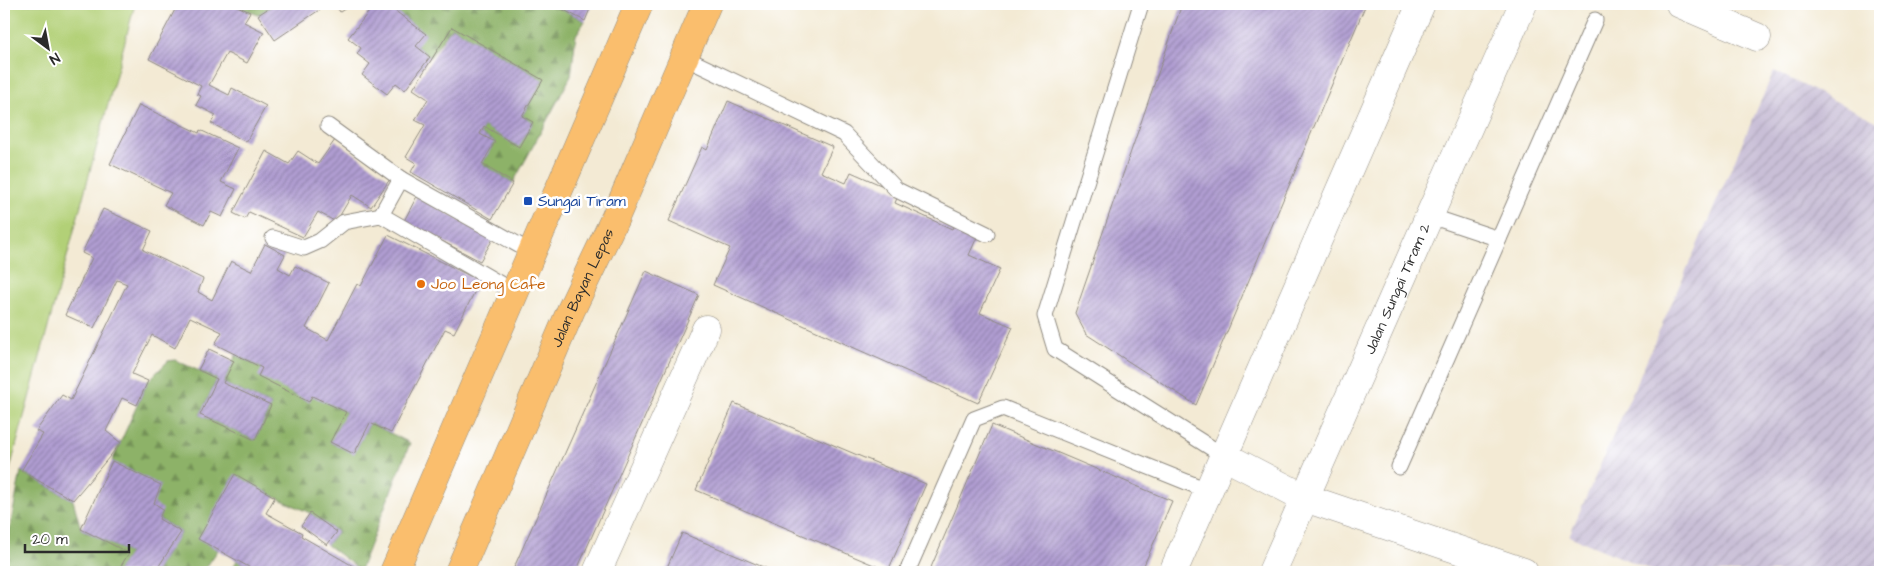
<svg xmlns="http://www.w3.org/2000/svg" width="1884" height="576" font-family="'Architects Daughter',sans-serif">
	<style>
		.industrial { fill: url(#industrial-furrows) }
		.grass { fill: #b2d077; stroke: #6e7e51 }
		.forest { fill: url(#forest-firs); stroke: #5c6e4a }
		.building { fill: url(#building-hatch) }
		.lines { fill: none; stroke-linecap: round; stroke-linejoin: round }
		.service-casing { stroke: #8f8a80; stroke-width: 17 }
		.minor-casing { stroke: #8f8a80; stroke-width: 29 }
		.trunk-casing { stroke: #8f8a80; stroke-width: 29 }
		.service { stroke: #fff; stroke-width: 15 }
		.minor { stroke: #fff; stroke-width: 28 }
		.trunk { stroke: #fabe6d; stroke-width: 28 }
		.transit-dot { fill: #1a4fb4; stroke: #fff; stroke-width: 2 }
		.food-dot { fill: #e8710a; stroke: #fff; stroke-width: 2 }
		.labels { text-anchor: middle; stroke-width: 5; stroke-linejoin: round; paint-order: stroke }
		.transit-label { font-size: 15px; fill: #164399; stroke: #fff; text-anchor: start }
		.food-label { font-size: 15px; fill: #c56008; stroke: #fff; text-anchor: start }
		.street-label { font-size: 15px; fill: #2b2b2b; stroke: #fff }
	</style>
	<defs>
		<pattern id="industrial-furrows" width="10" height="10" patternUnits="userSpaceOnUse" patternTransform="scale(1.25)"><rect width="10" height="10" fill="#c9bfd7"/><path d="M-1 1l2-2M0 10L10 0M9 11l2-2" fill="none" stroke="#ada4b9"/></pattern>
		<pattern id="forest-firs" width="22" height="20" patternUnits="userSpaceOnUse" patternTransform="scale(1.25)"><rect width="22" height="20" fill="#8db268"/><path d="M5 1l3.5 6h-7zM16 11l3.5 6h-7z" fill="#739156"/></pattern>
		<pattern id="building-hatch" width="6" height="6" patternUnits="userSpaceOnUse" patternTransform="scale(1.25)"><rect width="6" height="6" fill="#b09dd2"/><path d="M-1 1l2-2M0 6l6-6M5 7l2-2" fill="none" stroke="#8f80ab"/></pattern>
	</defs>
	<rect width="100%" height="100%" fill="#fff"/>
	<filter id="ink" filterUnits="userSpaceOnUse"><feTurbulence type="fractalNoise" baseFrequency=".02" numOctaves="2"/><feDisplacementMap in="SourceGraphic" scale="10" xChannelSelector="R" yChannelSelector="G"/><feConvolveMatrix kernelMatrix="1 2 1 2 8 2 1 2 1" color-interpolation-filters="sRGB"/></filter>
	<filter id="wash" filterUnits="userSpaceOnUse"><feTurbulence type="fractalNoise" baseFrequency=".0096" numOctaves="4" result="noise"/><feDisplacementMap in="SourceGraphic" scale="20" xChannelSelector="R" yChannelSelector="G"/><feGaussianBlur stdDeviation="1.12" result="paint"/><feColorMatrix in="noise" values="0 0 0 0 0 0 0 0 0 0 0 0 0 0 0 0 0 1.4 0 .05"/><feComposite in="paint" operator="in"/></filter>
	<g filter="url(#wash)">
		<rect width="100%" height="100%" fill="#f3ead4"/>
		<path class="industrial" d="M 1774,71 L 1880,123 L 1880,572 L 1656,572 L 1569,536 Z"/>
		<path class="grass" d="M 4,4 L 135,4 L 4,491 Z"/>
		<g class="forest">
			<path d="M 233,4 L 275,4 L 258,15 Z"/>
			<path d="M 386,4 L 552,4 L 585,21 L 576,35 L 571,76 L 513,183 L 482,164 L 495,142 L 480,134 L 484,126 L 519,146 L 533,122 L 522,116 L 543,80 L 452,27 L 430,57 L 416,46 L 425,34 Z"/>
			<path d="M 236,355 L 346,412 L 331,443 L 354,453 L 370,423 L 410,443 L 360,570 L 327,545 L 337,532 L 310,513 L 275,497 L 235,475 L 218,550 L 203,572 L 155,572 L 181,532 L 159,519 L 154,503 L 112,461 L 148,381 L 168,361 L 175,360 L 217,379 L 200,415 L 255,440 L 271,405 L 223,383 Z"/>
			<path d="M 21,471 L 73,500 L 81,529 L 129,553 L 117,572 L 76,572 L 71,568 L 64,572 L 4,572 L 4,558 Z"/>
			<path d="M 237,560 L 258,572 L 231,572 Z"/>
		</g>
		<g id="blocks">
			<g class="building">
				<path d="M 178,4 L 233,4 L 250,12 L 244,22 L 264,32 L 247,63 L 227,53 L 209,85 L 229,95 L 232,88 L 266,106 L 246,142 L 211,123 L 216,115 L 196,105 L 201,96 L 197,94 L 201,86 L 149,59 Z"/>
				<path d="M 275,4 L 328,4 L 275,40 L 258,15 Z"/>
				<path d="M 335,4 L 352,4 L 340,12 Z"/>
				<path d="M 375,4 L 386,4 L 426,34 L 416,46 L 430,57 L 405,90 L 396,83 L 387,94 L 362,75 L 370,64 L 357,54 L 361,48 L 348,38 Z"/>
				<path d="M 552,4 L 592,4 L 585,21 Z"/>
				<path d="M 1182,4 L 1366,4 L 1196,405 L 1086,334 L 1075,313 Z"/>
				<path d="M 452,27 L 543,80 L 522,116 L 533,122 L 519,147 L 484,126 L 480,134 L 495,142 L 482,164 L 513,183 L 492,219 L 411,172 L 416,163 L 406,157 L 425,125 L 415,120 L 428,99 L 413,89 Z"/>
				<path d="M 728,101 L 833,147 L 821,172 L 846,183 L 851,172 L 899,193 L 895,203 L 952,229 L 954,225 L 978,235 L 969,255 L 1000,269 L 980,313 L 1013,327 L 978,403 L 713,285 L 730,248 L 669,221 L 702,147 L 707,150 Z"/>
				<path d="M 139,105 L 199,133 L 200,130 L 238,148 L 221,182 L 236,189 L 222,217 L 211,212 L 204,225 L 164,205 L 171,193 L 110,164 Z"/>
				<path d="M 335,140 L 390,179 L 371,207 L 352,195 L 336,222 L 318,212 L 303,237 L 249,212 L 245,219 L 233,213 L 266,151 L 289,164 L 298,151 L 318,164 Z"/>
				<path d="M 417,196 L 493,239 L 480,261 L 404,221 Z"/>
				<path d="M 103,209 L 152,231 L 143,250 L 203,279 L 198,292 L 212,300 L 231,261 L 251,271 L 265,244 L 285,255 L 278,268 L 290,275 L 295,266 L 329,283 L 306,328 L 328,340 L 357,284 L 361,286 L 388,235 L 480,281 L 454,333 L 445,329 L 391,433 L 370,423 L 354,454 L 330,442 L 346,412 L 312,396 L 309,402 L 258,376 L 262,368 L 215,344 L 222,332 L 190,317 L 175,348 L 152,335 L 132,374 L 148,381 L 137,405 L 122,398 L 106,431 L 121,443 L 73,500 L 21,471 L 43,434 L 36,431 L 62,395 L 71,400 L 127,284 L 117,280 L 94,328 L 65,315 L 92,258 L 82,253 Z"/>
				<path d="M 646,271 L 699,295 L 576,572 L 512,572 Z"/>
				<path d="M 209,349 L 234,361 L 223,383 L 271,405 L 255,440 L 200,415 L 217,379 L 198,370 Z"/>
				<path d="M 734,403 L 926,484 L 888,571 L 696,490 Z"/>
				<path d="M 992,425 L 1172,501 L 1141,572 L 929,572 Z"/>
				<path d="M 112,461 L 161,485 L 154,503 L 163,509 L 159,519 L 181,532 L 155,572 L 150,572 L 146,570 L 145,572 L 117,572 L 129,553 L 81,529 Z"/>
				<path d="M 235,474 L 275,497 L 266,513 L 302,533 L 301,536 L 360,570 L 359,572 L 258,572 L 198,539 Z"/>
				<path d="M 310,513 L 337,532 L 327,545 L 301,526 Z"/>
				<path d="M 682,533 L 775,572 L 665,572 Z"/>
			</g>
		</g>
	</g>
	<g filter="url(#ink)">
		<use href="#blocks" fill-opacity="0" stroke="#8f8a80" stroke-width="1"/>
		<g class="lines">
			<g class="service-casing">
				<g id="service">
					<path d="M 1141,4 L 1045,316 L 1055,349 L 1224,456"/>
					<path d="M 683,57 L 844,134 L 897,190 L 987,234"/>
					<path d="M 328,126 L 401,179 L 531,252"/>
					<path d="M 381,215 L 401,179"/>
					<path d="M 1430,216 L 1499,239"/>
					<path d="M 273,238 L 304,248 L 320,241 L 344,222 L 381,215 L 514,292"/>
					<path d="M 1399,467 L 1595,20"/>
					<path d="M 907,572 L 974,419 L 1003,408 L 1209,491"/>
				</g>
			</g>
			<g class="minor-casing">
				<g id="minor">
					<path d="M 1680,4 L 1757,37"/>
					<path d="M 1224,456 L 1305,498 L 1524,572"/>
					<path d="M 597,572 L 706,329"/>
					<path d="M 1173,572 L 1421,4"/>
					<path id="s1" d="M 1272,572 L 1523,4"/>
				</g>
			</g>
			<g class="trunk-casing">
				<g id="trunk">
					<path d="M 394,572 L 639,4"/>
					<path id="s2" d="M 459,572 L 571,310 L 615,218 L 707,4"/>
				</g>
			</g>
			<use href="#service" class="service"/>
			<use href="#minor" class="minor"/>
			<use href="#trunk" class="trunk"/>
		</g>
	</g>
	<rect class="transit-dot" x="523" y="196" width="10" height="10" rx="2.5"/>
	<circle class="food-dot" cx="421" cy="284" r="5"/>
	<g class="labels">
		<g class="transit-label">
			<text x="538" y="206">Sungai Tiram</text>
		</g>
		<g class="food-label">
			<text x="431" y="289">Joo Leong Cafe</text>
		</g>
		<g class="street-label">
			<text dy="5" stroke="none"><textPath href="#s2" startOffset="310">Jalan Bayan Lepas</textPath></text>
			<text dy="5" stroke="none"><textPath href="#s1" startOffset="310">Jalan Sungai Tiram 2</textPath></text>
		</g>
	</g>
	<rect width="1884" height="576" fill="none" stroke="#fff" stroke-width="20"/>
	<g transform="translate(48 48) rotate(148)" stroke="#ffffff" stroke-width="4" paint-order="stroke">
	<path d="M0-4L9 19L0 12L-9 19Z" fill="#2b2b2b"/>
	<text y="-8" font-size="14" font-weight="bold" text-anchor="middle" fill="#2b2b2b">N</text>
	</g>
	<path d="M25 544v8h104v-8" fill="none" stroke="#2b2b2b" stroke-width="2.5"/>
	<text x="32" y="544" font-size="15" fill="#2b2b2b" stroke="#ffffff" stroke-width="4" paint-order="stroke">20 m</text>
</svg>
